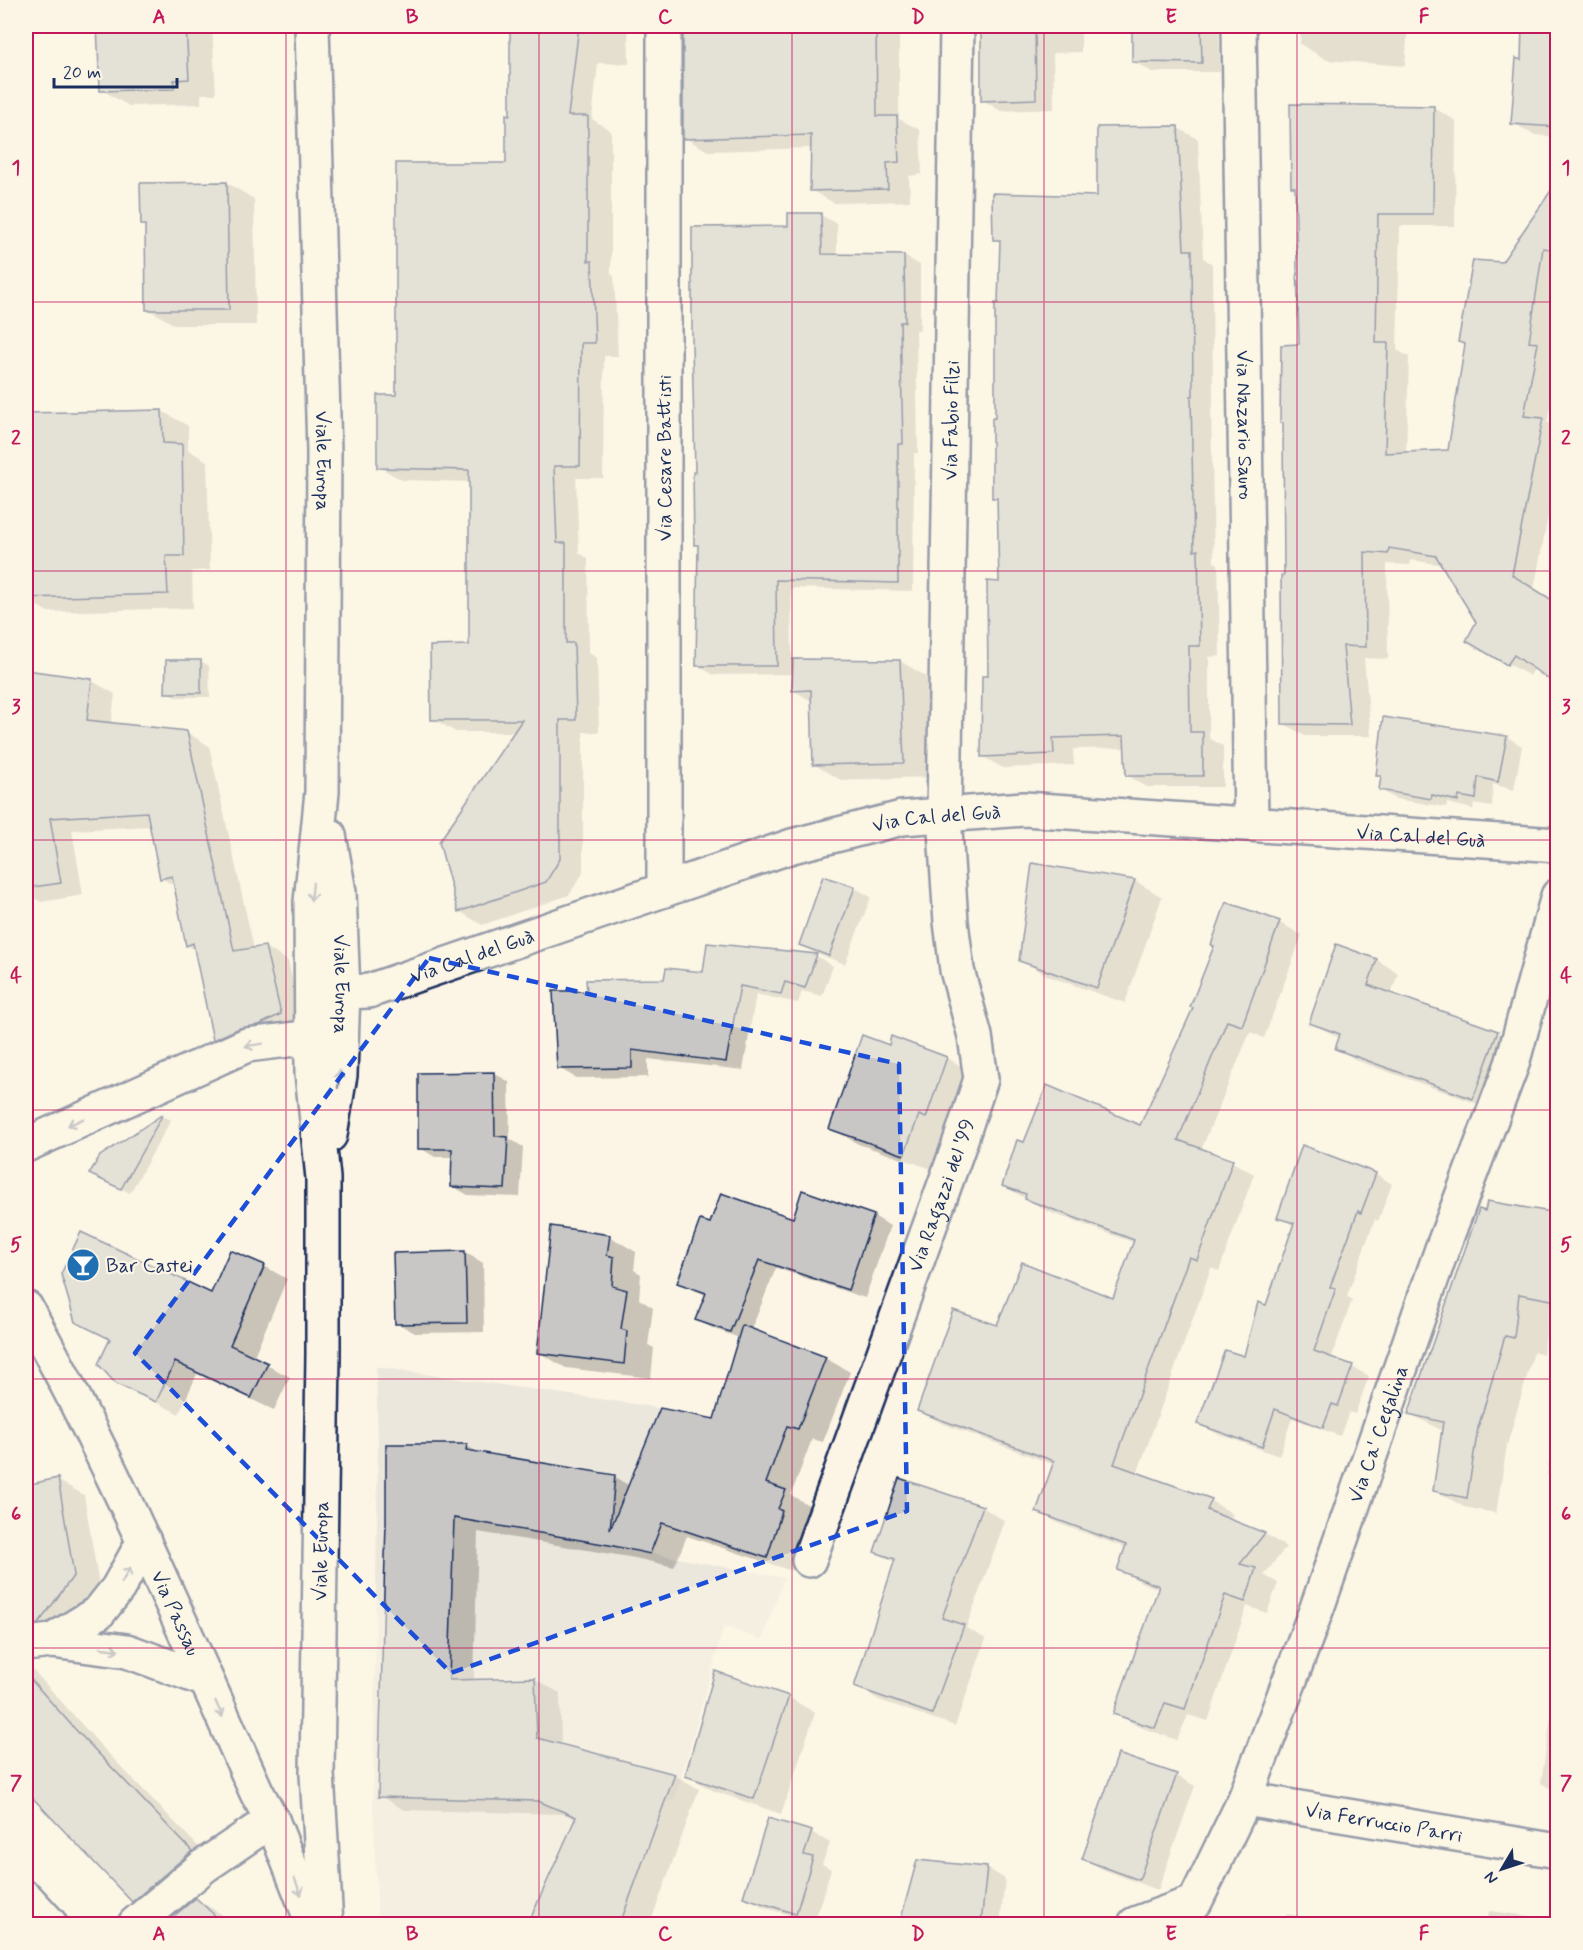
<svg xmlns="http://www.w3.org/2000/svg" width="1583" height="1950" font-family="Mynerve,sans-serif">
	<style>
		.built { fill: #ece7dc }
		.shadow { fill: #0003 }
		.building { fill: #c8c7c6; stroke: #1b2f5e; stroke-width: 1.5 }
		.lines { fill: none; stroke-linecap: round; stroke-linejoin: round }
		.pedestrian-casing { stroke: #1b2f5e; stroke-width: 38 }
		.minor-casing { stroke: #1b2f5e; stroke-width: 38 }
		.tertiary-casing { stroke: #1b2f5e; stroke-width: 38 }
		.secondary-casing { stroke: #1b2f5e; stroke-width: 38 }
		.pedestrian { stroke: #fcf5e5; stroke-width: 33 }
		.minor { stroke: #fcf5e5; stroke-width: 33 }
		.tertiary { stroke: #fcf5e5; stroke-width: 33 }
		.secondary { stroke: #fcf5e5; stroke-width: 33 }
		.oneway { stroke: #8c92a2 }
		.marked { fill: none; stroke: #1d4ed8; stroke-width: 4.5; stroke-dasharray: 12 8; stroke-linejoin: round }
		.grid { fill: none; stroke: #c2185b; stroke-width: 1.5; stroke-opacity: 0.55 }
		.labels { text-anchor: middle; stroke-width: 4.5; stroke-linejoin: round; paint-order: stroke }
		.street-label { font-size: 20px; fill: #1b2f5e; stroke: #fcf5e5 }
		.poi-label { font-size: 20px; fill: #1b2f5e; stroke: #fcf5e5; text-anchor: start }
		.neatline { fill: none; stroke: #c2185b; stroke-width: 2 }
		.grid-label { font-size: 20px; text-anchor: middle; font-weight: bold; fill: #c2185b }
	</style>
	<rect width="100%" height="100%" fill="#fcf5e5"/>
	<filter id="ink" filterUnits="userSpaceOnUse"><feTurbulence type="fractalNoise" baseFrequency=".0167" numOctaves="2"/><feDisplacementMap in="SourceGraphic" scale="12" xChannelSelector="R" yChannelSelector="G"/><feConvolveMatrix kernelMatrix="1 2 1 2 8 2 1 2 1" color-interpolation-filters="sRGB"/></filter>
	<g filter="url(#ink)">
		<path class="built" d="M 376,1367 L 641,1405 L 698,1416 L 686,1443 L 672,1498 L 651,1553 L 784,1578 L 762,1640 L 724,1626 L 675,1800 L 665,1802 L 621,1924 L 378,1924 L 373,1806 L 378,1443 Z"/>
		<g class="shadow">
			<path d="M 90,26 L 212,26 L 216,94 L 201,94 L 201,104 L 129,106 L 102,90 L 99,36 L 90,31 Z"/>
			<path d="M 511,26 L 628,26 L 629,64 L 598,63 L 592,119 L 611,131 L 611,274 L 614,276 L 618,356 L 604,356 L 603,478 L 576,478 L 579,553 L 588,558 L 589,653 L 597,658 L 599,732 L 583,732 L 583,873 L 569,895 L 482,925 L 459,911 L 515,732 L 456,732 L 433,719 L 470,647 L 471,482 L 402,480 L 379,467 L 398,396 L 507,165 L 512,116 Z"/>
			<path d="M 684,26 L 899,26 L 899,119 L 920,130 L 922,174 L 909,176 L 910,201 L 834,203 L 811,190 L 812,148 L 708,151 L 685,138 Z"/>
			<path d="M 1002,26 L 1081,26 L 1081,52 L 1053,53 L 1054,109 L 1001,111 L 983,100 Z"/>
			<path d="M 1133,26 L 1219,26 L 1220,72 L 1152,72 L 1134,62 Z"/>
			<path d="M 1301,26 L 1408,26 L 1405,66 L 1327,60 L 1300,44 Z"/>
			<path d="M 1524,26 L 1558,26 L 1558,137 L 1535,135 L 1513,123 L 1522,61 Z"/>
			<path d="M 1292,106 L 1434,108 L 1456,121 L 1455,226 L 1400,226 L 1397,350 L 1409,357 L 1406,454 L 1449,452 L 1466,345 L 1460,341 L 1503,263 L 1548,198 L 1558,163 L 1558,308 L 1551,352 L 1558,356 L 1558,368 L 1547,422 L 1558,428 L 1558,465 L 1534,589 L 1558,604 L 1558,683 L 1535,667 L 1530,676 L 1468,641 L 1478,622 L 1443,565 L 1411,560 L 1410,565 L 1387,564 L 1388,659 L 1364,658 L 1371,736 L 1305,736 L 1283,723 L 1285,577 L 1300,346 L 1297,188 L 1293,186 Z"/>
			<path d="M 1178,128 L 1198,139 L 1203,258 L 1212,264 L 1213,407 L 1211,407 L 1214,562 L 1218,564 L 1220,656 L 1209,657 L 1209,738 L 1223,746 L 1223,787 L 1147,787 L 1127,775 L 1126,748 L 1073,749 L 1074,765 L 1003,768 L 982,756 L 1001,583 L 998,500 L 994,497 L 1001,243 L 995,239 L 1099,197 Z"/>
			<path d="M 227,183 L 254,199 L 256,325 L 175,325 L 148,309 L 146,226 L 142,224 Z"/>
			<path d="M 821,215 L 837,224 L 837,256 L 904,256 L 920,265 L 920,330 L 916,330 L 918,453 L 914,453 L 913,591 L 791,588 L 792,660 L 900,661 L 927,677 L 930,777 L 841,780 L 815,765 L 813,702 L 793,690 L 794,674 L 714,675 L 698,666 L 699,546 L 695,544 L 790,227 Z"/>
			<path d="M 162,411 L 188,426 L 188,450 L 207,461 L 210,570 L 192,571 L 193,608 L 48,612 L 26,599 L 26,414 Z"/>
			<path d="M 201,661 L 209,666 L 210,697 L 175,697 L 167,692 Z"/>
			<path d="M 26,672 L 92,681 L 115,694 L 111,724 L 186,732 L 209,746 L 254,949 L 265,947 L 288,961 L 303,1027 L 238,1052 L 215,1039 L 196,950 L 187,945 L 175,886 L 161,878 L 151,826 L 72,830 L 83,895 L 41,902 L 26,893 Z"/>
			<path d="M 1507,737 L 1522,746 L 1514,790 L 1493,784 L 1492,807 L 1474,804 L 1473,809 L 1447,803 L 1446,807 L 1396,799 L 1380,790 L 1382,778 L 1377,775 Z"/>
			<path d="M 1033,865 L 1135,881 L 1162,897 L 1125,1003 L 1048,976 L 1021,960 Z"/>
			<path d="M 824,878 L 855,888 L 871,897 L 845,964 L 816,953 L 800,944 Z"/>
			<path d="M 1227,904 L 1280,923 L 1302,935 L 1264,1038 L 1250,1032 L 1201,1150 L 1232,1162 L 1254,1174 L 1219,1271 L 1211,1268 L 1137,1474 L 1211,1501 L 1233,1514 L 1230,1520 L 1265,1534 L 1286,1547 L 1264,1575 L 1278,1583 L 1267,1613 L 1247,1606 L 1208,1721 L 1188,1715 L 1177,1740 L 1137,1726 L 1115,1713 L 1159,1589 L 1141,1582 L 1119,1569 L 1126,1548 L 1060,1524 L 1038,1512 L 1055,1465 L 941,1423 L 919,1410 L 998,1327 L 1114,1300 L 1135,1243 L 1049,1212 L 1004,1186 L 1024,1144 L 1141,1127 L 1195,1008 Z"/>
			<path d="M 708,944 L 816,956 L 833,966 L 822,996 L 802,991 L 798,1003 L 756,994 L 743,1070 L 648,1059 L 648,1077 L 576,1078 L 559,1068 L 588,992 L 704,974 Z"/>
			<path d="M 1337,946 L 1377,960 L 1398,973 L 1391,995 L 1498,1033 L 1519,1045 L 1495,1110 L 1358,1061 L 1336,1048 L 1340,1038 L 1310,1022 Z"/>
			<path d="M 892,1038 L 947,1058 L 974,1074 L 947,1130 L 932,1169 L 858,1144 L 831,1128 L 890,1047 Z"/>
			<path d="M 494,1073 L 509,1082 L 510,1139 L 523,1147 L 520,1197 L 468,1195 L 452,1186 L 453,1157 L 435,1157 L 420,1148 Z"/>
			<path d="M 163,1116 L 171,1120 L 130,1193 L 100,1178 L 101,1157 Z"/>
			<path d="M 1303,1147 L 1376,1174 L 1392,1184 L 1378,1221 L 1375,1219 L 1347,1296 L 1352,1300 L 1331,1359 L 1352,1367 L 1369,1376 L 1355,1414 L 1349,1412 L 1340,1436 L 1292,1418 L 1279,1456 L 1216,1433 L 1199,1424 L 1245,1358 L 1267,1307 L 1294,1226 L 1279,1217 Z"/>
			<path d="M 803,1192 L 874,1216 L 890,1226 L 865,1298 L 776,1268 L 751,1330 L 825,1358 L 850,1372 L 823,1442 L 812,1439 L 791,1495 L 810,1506 L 802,1524 L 806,1527 L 792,1571 L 687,1536 L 674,1567 L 635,1558 L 478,1532 L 474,1681 L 535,1679 L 560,1693 L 561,1746 L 674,1775 L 699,1789 L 650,1924 L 530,1924 L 576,1819 L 564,1814 L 404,1810 L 380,1796 L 388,1523 L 387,1445 L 467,1446 L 481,1454 L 614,1477 L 630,1486 L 715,1420 L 740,1338 L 714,1329 L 697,1320 L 707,1296 L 679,1282 L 711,1225 L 794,1220 Z"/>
			<path d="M 1488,1202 L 1558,1214 L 1558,1311 L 1549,1310 L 1543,1354 L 1534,1352 L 1507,1445 L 1496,1513 L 1464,1507 L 1434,1490 L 1443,1431 L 1410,1414 Z"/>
			<path d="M 609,1236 L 636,1252 L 634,1270 L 641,1274 L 639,1299 L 653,1308 L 648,1345 L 654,1348 L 651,1378 L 566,1368 L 538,1352 Z"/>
			<path d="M 465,1252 L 483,1263 L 484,1332 L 415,1333 L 397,1323 Z"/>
			<path d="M 264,1266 L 287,1279 L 253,1358 L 290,1377 L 274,1410 L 197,1374 L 179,1414 L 117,1382 L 111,1340 L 76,1321 L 212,1295 Z"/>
			<path d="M 1552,1444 L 1558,1445 L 1558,1481 L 1547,1475 Z"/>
			<path d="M 57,1480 L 84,1495 L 100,1591 L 68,1633 L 26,1639 L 26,1487 Z"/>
			<path d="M 982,1507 L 1005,1521 L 966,1628 L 986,1639 L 955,1726 L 879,1700 L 856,1686 L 896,1563 L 876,1552 Z"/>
			<path d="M 26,1662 L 101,1746 L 218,1867 L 160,1916 L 133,1901 L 26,1789 Z"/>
			<path d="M 788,1697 L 815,1713 L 781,1814 L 714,1791 L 686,1776 Z"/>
			<path d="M 1553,1704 L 1558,1705 L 1558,1793 L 1541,1783 Z"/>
			<path d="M 1118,1756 L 1177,1776 L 1195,1786 L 1158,1890 L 1102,1869 L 1083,1858 Z"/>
			<path d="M 811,1832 L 830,1843 L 822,1864 L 831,1869 L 814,1923 L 763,1907 L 744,1896 Z"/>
			<path d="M 987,1868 L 1005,1879 L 1000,1924 L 908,1924 L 901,1921 Z"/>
			<path d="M 196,1899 L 223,1915 L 233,1924 L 166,1924 Z"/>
			<path d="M 1489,1911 L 1544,1918 L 1555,1924 L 1487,1924 Z"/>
			<path d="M 1286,1914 L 1350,1924 L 1284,1924 Z"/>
		</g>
		<g class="building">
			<path d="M 97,26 L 186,26 L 189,79 L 174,80 L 174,89 L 100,91 Z"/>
			<path d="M 510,26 L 579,26 L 568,116 L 588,116 L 588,261 L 592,261 L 595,343 L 581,343 L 580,466 L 554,466 L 557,543 L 566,543 L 566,643 L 574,643 L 576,720 L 560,720 L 560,859 L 546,882 L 458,912 L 439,842 L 522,720 L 431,720 L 430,646 L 469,645 L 469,470 L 377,468 L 377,395 L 396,395 L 396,163 L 506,163 L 506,114 L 510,115 Z"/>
			<path d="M 683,26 L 876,26 L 877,116 L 897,116 L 899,162 L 887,163 L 888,189 L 810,191 L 811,135 L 683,139 Z"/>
			<path d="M 1001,26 L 1035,26 L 1036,99 L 981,101 L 981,27 L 1001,28 Z"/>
			<path d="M 1132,26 L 1201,26 L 1202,63 L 1132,62 Z"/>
			<path d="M 1522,26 L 1557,26 L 1557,127 L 1511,124 L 1516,58 L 1521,60 Z"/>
			<path d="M 1290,104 L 1434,106 L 1433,214 L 1378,214 L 1376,343 L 1388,343 L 1385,453 L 1448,450 L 1465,344 L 1458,342 L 1473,260 L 1502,262 L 1557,182 L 1557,250 L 1543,248 L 1529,342 L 1538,343 L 1524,416 L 1543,418 L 1512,575 L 1557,603 L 1557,685 L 1514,655 L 1507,665 L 1466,641 L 1476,622 L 1436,556 L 1389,548 L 1388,554 L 1365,552 L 1366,647 L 1343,646 L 1350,725 L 1282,724 L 1281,576 L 1284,575 L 1283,423 L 1280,423 L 1281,345 L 1299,344 L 1295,187 L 1291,187 Z"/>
			<path d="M 1178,126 L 1184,250 L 1192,250 L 1193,396 L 1191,396 L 1194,551 L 1198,550 L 1200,646 L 1189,646 L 1190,732 L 1203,732 L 1203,776 L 1126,776 L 1124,736 L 1053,738 L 1054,754 L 981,757 L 982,676 L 988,676 L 987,581 L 999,582 L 997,498 L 992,498 L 992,418 L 995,418 L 995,303 L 998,303 L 1000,240 L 993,240 L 992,193 L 1097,196 L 1097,127 Z"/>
			<path d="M 227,182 L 229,310 L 146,310 L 145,225 L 141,225 L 140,183 Z"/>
			<path d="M 788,213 L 821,213 L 822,254 L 904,255 L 905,322 L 900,322 L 903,444 L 898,444 L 898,583 L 776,580 L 777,666 L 696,666 L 698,545 L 694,545 L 693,472 L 695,472 L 692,345 L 692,227 L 788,226 Z"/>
			<path d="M 162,410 L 163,443 L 182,444 L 184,556 L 166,556 L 168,594 L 26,598 L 26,413 Z"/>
			<path d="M 793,659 L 900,660 L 904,763 L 813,765 L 811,690 L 792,691 Z"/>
			<path d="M 166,660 L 201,660 L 201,693 L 165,693 Z"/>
			<path d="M 26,670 L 92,679 L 87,720 L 187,731 L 234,951 L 265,946 L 281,1014 L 259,1025 L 240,1028 L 213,1040 L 193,943 L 186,946 L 172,876 L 160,879 L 147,812 L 50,818 L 61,883 L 26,888 Z"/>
			<path d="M 1383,717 L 1507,736 L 1498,782 L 1478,777 L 1476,799 L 1459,796 L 1458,801 L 1432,795 L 1431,799 L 1379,790 L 1381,776 L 1376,776 Z"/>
			<path d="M 1032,863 L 1135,880 L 1097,988 L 1019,961 Z"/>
			<path d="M 823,876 L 855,887 L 829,956 L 799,945 Z"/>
			<path d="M 1226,902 L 1280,921 L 1242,1026 L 1227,1021 L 1178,1140 L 1233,1160 L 1197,1260 L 1189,1257 L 1114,1464 L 1212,1499 L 1207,1510 L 1265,1533 L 1240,1564 L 1256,1568 L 1245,1602 L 1225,1595 L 1185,1709 L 1165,1703 L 1155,1728 L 1113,1714 L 1159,1586 L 1117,1570 L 1126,1545 L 1036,1512 L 1054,1461 L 917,1411 L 953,1310 L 997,1325 L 1022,1262 L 1113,1298 L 1134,1240 L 1025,1199 L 1026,1194 L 1002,1186 L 1017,1140 L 1024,1142 L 1047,1085 L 1140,1125 L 1193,1008 L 1190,1007 L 1214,946 L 1211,945 Z"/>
			<path d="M 707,943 L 817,954 L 805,988 L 785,982 L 781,994 L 740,986 L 726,1062 L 632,1050 L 632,1068 L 557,1069 L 553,991 L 587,991 L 586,980 L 664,979 L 666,968 L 703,972 Z"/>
			<path d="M 1336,944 L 1377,959 L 1368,985 L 1498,1031 L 1473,1099 L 1335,1049 L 1340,1034 L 1309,1023 Z"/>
			<path d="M 862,1035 L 889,1045 L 891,1036 L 947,1057 L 926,1118 L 919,1115 L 904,1155 L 829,1129 Z"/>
			<path d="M 494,1072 L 495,1136 L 508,1137 L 505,1189 L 451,1187 L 452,1149 L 418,1149 L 418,1073 Z"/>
			<path d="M 163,1114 L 121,1189 L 89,1174 L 100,1156 Z"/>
			<path d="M 1302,1145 L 1376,1173 L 1361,1213 L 1358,1211 L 1330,1287 L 1336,1288 L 1314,1351 L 1353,1365 L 1338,1406 L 1332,1404 L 1323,1428 L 1275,1409 L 1262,1447 L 1197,1424 L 1225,1350 L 1244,1356 L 1258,1302 L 1266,1305 L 1294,1223 L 1277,1218 Z"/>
			<path d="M 802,1190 L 874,1215 L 848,1290 L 759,1260 L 730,1332 L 695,1320 L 706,1293 L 677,1283 L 700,1220 L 710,1223 L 721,1193 L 793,1218 Z"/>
			<path d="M 1487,1201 L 1557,1213 L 1557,1301 L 1519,1294 L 1514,1338 L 1505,1336 L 1478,1428 L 1467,1498 L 1433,1491 L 1443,1422 L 1408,1414 L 1479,1209 L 1485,1211 Z"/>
			<path d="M 551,1226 L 610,1235 L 607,1255 L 614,1257 L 612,1286 L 627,1290 L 621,1329 L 627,1331 L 624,1364 L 537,1353 Z"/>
			<path d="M 81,1232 L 211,1293 L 230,1250 L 265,1265 L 230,1345 L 268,1363 L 251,1398 L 175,1362 L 156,1402 L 116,1384 L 98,1364 L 110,1339 L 75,1322 L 61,1274 Z"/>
			<path d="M 465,1251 L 467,1323 L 395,1324 L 393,1253 Z"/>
			<path d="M 742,1325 L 826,1357 L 798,1429 L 787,1426 L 766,1483 L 786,1490 L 778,1509 L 782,1511 L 767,1558 L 662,1523 L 650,1554 L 609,1545 L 454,1518 L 449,1680 L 535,1678 L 537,1738 L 675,1774 L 620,1924 L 528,1924 L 576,1817 L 538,1801 L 378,1797 L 386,1523 L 386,1444 L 467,1444 L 466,1450 L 615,1475 L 610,1530 L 660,1408 L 714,1419 Z"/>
			<path d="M 58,1478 L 74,1575 L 38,1624 L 26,1625 L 26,1485 Z"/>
			<path d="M 899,1478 L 983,1506 L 942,1618 L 964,1625 L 932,1714 L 854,1687 L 895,1559 L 874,1552 Z"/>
			<path d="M 715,1671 L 789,1696 L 754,1799 L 685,1776 Z"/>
			<path d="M 26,1674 L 75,1729 L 192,1851 L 132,1902 L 26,1791 Z"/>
			<path d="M 1118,1754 L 1177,1774 L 1139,1880 L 1082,1859 Z"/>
			<path d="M 768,1818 L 812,1831 L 804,1855 L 813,1857 L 796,1914 L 743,1897 Z"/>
			<path d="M 917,1860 L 987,1867 L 981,1924 L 931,1924 L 900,1922 Z"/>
			<path d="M 196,1898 L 224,1924 L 164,1924 Z"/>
		</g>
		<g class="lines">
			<g class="pedestrian-casing">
				<g id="pedestrian">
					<path d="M 26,1898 L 50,1924"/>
					<path d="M 135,1924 L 204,1866 L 272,1820"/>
				</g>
			</g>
			<g class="minor-casing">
				<g id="minor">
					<path d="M 664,26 L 664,890"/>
					<path id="s1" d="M 1239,26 L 1251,823"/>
					<path id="s2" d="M 343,992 L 369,991 L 792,846 L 902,818 L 1024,809 L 1558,845"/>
					<path d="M 26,1145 L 247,1045 L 312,1037"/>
					<path id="s3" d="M 809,1560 L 958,1148 L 981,1079 L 975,1036 L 957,970 L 951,922 L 944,815 L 957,26"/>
					<path d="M 52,1641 L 99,1612 L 118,1588 L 144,1541"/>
					<path d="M 26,1644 L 52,1641 L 127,1651 L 206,1680"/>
					<path id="s4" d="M 1245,1799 L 1558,1851"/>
					<path id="s5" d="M 1135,1924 L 1195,1902 L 1245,1799 L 1317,1608 L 1442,1249 L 1512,1064 L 1558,896"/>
				</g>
			</g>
			<g class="tertiary-casing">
				<g id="tertiary">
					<path id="s6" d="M 26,1308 C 113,1464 183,1629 257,1793 L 272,1820 L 313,1924"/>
				</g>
			</g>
			<g class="secondary-casing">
				<g id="secondary">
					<path id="s7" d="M 312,26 L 324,452 L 322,792 L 311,902 L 312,1073 L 323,1178 L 323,1354 L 317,1774 L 326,1924"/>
					<path id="s8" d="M 329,835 L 339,892 L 343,992 L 340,1075 L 330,1135"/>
				</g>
			</g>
			<use href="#pedestrian" class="pedestrian"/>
			<use href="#minor" class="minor"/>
			<use href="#tertiary" class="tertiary"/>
			<use href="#secondary" class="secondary"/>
		</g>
		<defs><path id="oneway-shaft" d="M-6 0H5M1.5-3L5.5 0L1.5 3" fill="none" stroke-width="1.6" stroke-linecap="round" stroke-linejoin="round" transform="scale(1.5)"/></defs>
		<g class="oneway">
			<use href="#oneway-shaft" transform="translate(312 892) rotate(96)"/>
			<use href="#oneway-shaft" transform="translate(254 1045) rotate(171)"/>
			<use href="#oneway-shaft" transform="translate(339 1079) rotate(-83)"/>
			<use href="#oneway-shaft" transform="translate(76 1122) rotate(156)"/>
			<use href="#oneway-shaft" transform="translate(126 1575) rotate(-60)"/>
			<use href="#oneway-shaft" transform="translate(110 1649) rotate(8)"/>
			<use href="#oneway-shaft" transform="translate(219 1709) rotate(66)"/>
			<use href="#oneway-shaft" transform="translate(298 1887) rotate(69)"/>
		</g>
	</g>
	<path d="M0 0H1583V1950H0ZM 429,958 L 899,1064 L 907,1511 L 451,1673 L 135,1353 Z" fill="#fcf5e5" fill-opacity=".55" fill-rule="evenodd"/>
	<path class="marked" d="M 429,958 L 899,1064 L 907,1511 L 451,1673 L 135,1353 Z"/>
	<path class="grid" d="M 286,26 L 286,1924M 539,26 L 539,1924M 792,26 L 792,1924M 1044,26 L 1044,1924M 1297,26 L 1297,1924M 26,302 L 1558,302M 26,571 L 1558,571M 26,840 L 1558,840M 26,1110 L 1558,1110M 26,1379 L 1558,1379M 26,1648 L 1558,1648"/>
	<defs>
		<g id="bar-disc" transform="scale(1.725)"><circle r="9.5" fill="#1f6fb2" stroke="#fcf5e5"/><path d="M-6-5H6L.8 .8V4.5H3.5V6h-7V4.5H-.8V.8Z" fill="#fff"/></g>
	</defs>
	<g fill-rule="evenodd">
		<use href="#bar-disc" x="83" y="1265"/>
	</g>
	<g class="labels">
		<g class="street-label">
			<text dy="7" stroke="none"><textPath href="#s3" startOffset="1173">Via Fabio Filzi</textPath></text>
			<text dy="7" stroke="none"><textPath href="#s1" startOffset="399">Via Nazario Sauro</textPath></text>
			<text transform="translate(664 458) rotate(-90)" y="7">Via Cesare Battisti</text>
			<text dy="7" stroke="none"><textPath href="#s7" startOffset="435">Viale Europa</textPath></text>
			<text dy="7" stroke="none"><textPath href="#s2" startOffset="621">Via Cal del Guà</textPath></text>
			<text dy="7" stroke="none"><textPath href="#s2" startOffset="1107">Via Cal del Guà</textPath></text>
			<text dy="7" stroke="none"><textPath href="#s2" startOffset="135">Via Cal del Guà</textPath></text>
			<text dy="7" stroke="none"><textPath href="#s8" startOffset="150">Viale Europa</textPath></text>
			<text dy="7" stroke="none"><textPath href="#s3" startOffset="388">Via Ragazzi del '99</textPath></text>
			<text dy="7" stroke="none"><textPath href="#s5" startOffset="567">Via Ca' Cegalina</textPath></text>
			<text transform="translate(320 1551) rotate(-89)" y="7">Viale Europa</text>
			<text dy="7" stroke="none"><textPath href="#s6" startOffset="340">Via Passau</textPath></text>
			<text dy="7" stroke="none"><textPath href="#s4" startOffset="141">Via Ferruccio Parri</textPath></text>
		</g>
		<g class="poi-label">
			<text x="106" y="1272">Bar Castei</text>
		</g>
	</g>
	<rect width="1583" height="1950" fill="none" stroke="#fcf5e5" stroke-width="66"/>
	<g transform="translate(1502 1869) rotate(231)" stroke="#fcf5e5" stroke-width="4.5" paint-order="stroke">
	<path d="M0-4.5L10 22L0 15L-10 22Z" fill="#1b2f5e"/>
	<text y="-9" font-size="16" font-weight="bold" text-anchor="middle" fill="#1b2f5e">N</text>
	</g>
	<path d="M54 78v9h123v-9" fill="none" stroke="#1b2f5e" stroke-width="3"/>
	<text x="63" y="78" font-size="18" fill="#1b2f5e" stroke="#fcf5e5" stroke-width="4.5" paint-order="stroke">20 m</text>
	<rect x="33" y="33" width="1517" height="1884" class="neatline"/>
	<g class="grid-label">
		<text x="159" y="23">A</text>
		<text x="412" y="23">B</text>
		<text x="665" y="23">C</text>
		<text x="918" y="23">D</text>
		<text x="1171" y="23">E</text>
		<text x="1424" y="23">F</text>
		<text x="16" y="174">1</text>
		<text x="1566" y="174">1</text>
		<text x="16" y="444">2</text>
		<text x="1566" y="444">2</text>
		<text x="16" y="713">3</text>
		<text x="1566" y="713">3</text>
		<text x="16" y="982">4</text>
		<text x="1566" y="982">4</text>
		<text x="16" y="1251">5</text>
		<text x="1566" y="1251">5</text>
		<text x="16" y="1520">6</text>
		<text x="1566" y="1520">6</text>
		<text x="16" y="1789">7</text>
		<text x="1566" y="1789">7</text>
		<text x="159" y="1940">A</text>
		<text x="412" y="1940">B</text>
		<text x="665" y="1940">C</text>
		<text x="918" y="1940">D</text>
		<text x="1171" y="1940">E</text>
		<text x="1424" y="1940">F</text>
	</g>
</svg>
